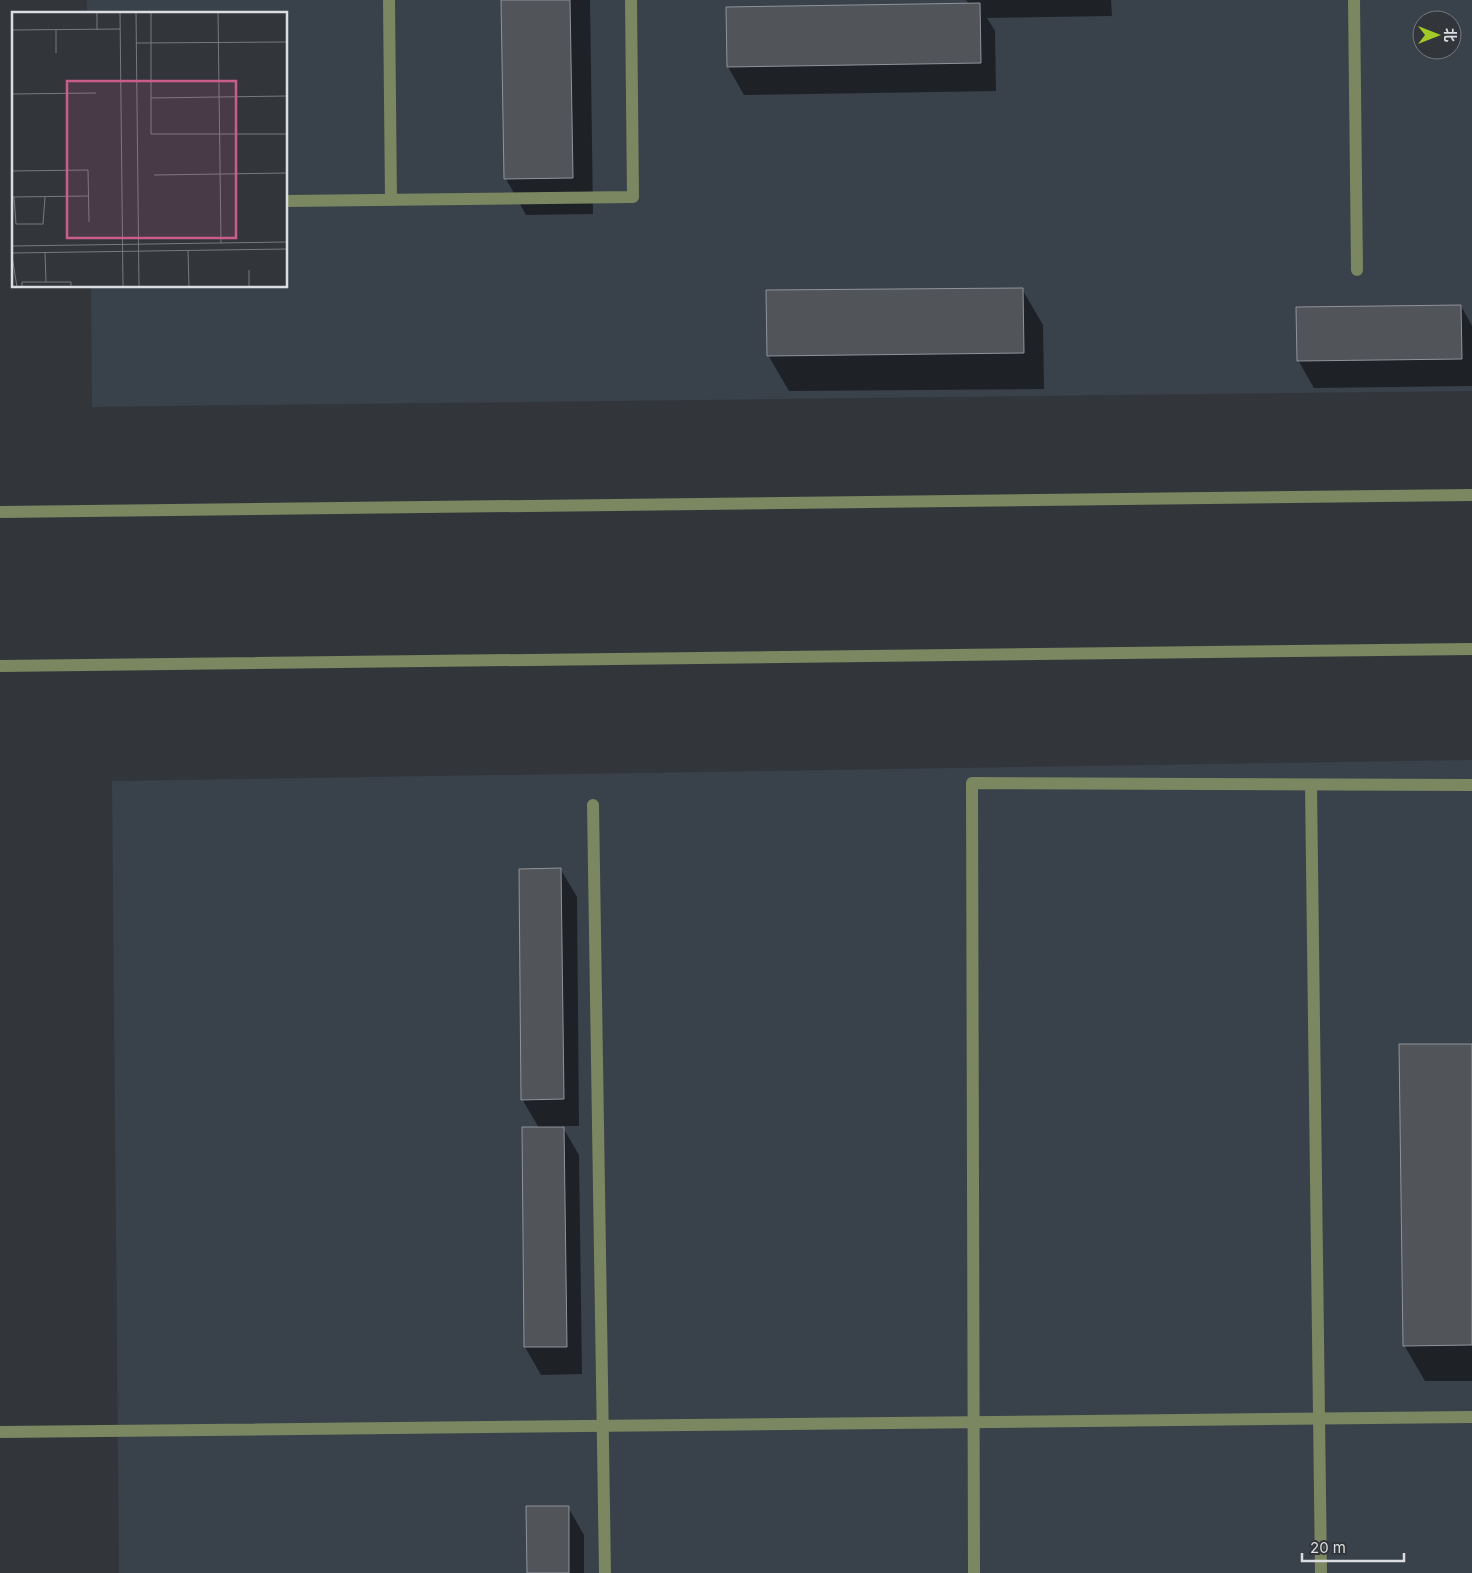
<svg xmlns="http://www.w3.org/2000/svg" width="1472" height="1573" font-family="Inter,'Noto Sans SC',sans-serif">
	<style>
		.built { fill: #39414a; fill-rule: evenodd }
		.shadow { fill: #0007 }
		.building { fill: #51555a; stroke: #90949a }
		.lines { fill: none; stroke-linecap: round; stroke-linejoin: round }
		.minor { stroke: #7a8761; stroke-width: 12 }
		.inset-road { fill: none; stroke: #76797d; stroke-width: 1 }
		.view { fill: #cb5d8a; fill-opacity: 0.15; stroke: #cb5d8a; stroke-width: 2.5 }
		.inset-edge { fill: none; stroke: #dbdde0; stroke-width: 2.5 }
	</style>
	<rect width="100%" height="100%" fill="#32363b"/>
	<g class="built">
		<path d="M 87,0 L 1472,0 L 1472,391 L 92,407 L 91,286 L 286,286 L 286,14 L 87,14 ZM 1422,20 L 1452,20 L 1452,50 L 1422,50 Z"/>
		<path d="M 1472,760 L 1472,1573 L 119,1573 L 112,781 Z"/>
	</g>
	<g class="shadow">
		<path d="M 503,0 L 590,0 L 593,214 L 526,215 L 506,179 Z"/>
		<path d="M 966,0 L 1111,0 L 1112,16 L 987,18 L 995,31 L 996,91 L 744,95 L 728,67 L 727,8 L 969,4 Z"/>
		<path d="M 1022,289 L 1043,325 L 1044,389 L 789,391 L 768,355 Z"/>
		<path d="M 1461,306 L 1472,326 L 1472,386 L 1314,388 L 1298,360 Z"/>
		<path d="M 561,870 L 577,897 L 579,1126 L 562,1126 L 579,1155 L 582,1374 L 541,1375 L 525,1347 L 523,1128 L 539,1128 L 522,1099 Z"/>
		<path d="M 1472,1046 L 1472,1381 L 1425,1381 L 1404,1345 Z"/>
		<path d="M 568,1507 L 584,1535 L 584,1573 L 528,1573 Z"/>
	</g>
	<g class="building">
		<path d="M 501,0 L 570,0 L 573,178 L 504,179 Z"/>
		<path d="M 980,3 L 981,63 L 727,67 L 726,7 Z"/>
		<path d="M 1023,288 L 1024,353 L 767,356 L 766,290 Z"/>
		<path d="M 1461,305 L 1462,359 L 1297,361 L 1296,307 Z"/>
		<path d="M 561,868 L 564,1099 L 521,1100 L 519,869 Z"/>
		<path d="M 1399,1044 L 1472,1044 L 1472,1345 L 1403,1346 Z"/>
		<path d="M 522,1127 L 564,1127 L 567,1347 L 524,1347 Z"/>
		<path d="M 526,1506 L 569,1506 L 569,1573 L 527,1573 Z"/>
	</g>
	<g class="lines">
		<g class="minor">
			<path d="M 389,0 L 391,200"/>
			<path d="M 1354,0 L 1357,270"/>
			<path d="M 286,201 L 633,197 L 631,0"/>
			<path d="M 0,512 L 1472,495"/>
			<path d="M 0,666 L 1472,649"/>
			<path d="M 1311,785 L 1321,1573"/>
			<path d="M 593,805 L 605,1573"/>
			<path d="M 0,1432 L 1472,1417"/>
			<path d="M 974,1573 L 972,783 L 1472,785"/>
		</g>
	</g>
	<g transform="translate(12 12)">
		<rect width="275" height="275" fill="#32363b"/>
		<path class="inset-road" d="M 85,0 L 85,18M 108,0 L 111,275M 124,0 L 127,275M 139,0 L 139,122 L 275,122M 206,0 L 209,231M 0,18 L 108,17M 44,18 L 44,41M 124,31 L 275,30M 0,82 L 84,81M 139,86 L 275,84M 0,159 L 76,158 L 77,210M 142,163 L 275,161M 0,185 L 77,184M 2,185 L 4,212 L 31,212 L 33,185M 0,234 L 275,230M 176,238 L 177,275M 33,240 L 34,270M 0,241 L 275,237M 0,244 L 5,275M 237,258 L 237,275M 10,275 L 10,270 L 59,270 L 59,275"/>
		<path class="view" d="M 55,69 L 224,69 L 224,226 L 55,226 Z"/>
		<rect width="275" height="275" class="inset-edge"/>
	</g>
	<g transform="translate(1437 35) rotate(90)"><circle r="24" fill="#32363b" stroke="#76797d"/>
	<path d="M0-4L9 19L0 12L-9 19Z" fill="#a2c928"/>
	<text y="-8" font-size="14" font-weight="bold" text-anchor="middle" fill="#dbdde0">北</text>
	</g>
	<path d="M1302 1553v8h102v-8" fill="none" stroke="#dbdde0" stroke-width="2.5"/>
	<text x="1310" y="1553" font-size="15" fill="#dbdde0" stroke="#32363b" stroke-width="4" paint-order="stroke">20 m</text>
</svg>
